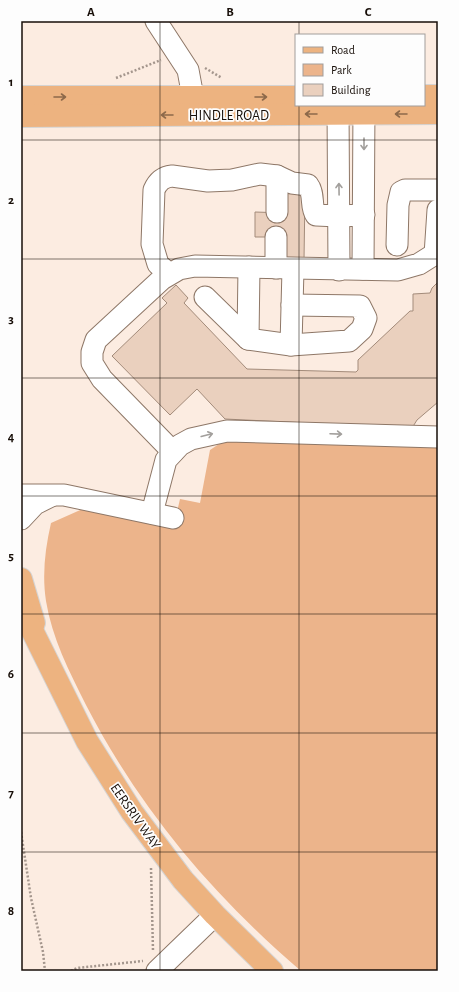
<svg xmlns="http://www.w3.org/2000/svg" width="459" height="992" font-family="'Alegreya Sans',sans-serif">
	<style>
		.green { fill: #ecb48b }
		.building { fill: #ead0be; stroke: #a38b7a }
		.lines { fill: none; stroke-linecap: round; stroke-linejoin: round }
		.minor-casing { stroke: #8e7767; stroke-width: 23 }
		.major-casing { stroke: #d5d4d3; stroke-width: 24 }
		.path { stroke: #a4968d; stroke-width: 2.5; stroke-dasharray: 2 2; stroke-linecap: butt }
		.minor { stroke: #fff; stroke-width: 21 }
		.major { stroke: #edb380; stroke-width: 22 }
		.oneway { stroke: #8d694a }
		.oneway2 { stroke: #a29f9c }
		.grid { fill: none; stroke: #170e08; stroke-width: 1; stroke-opacity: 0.55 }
		.labels { text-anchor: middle; stroke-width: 3.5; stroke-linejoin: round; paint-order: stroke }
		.street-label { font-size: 14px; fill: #170e08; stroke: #fdfdfd }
		.neatline { fill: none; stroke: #170e08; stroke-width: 1.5 }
		.grid-label { font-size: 13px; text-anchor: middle; font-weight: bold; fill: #170e08 }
	</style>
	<rect width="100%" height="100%" fill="#fcece1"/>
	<path class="green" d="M 225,440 L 438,445 L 438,971 L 301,971 C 213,896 139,808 86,705 C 69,671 52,638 46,601 C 42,575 45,549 51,523 L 87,507 L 174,525 L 180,499 L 200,503 L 210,450 Z"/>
	<g class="building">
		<path d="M 285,192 L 305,193 L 304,261 L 284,260 L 276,237 L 255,237 L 255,212 L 285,213 Z"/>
		<path d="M 438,282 L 438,402 L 417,420 L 412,428 L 225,419 L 197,389 L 170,415 L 112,356 L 167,303 L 162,298 L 176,285 L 188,298 L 184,303 L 247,369 L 356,372 L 358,370 L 358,360 L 410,311 L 413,311 L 413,294 L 430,293 L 432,288 Z"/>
	</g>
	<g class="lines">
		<g class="minor-casing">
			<g id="minor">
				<path d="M 156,21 L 188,70 L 193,97"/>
				<path d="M 338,105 L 339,270"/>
				<path d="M 277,212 L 277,176"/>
				<path d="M 397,245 L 398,205 L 401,192 L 405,190 L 438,190"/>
				<path d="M 435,255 L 438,210"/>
				<path d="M 276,268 L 276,237"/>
				<path d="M 363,269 L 364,105"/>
				<path d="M 169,274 L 158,264 L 152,244 L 154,190 C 158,181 163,177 172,176 L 208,181 L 232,180 L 260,174 L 277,176 L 292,183 L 308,185 C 315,194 310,207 316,215 L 339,216 L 364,215"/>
				<path d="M 205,297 L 248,339 L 291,345 L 349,341 L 362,329 L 366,318 L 360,306 L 292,305"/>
				<path d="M 248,339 L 249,267"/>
				<path d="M 291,345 L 293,269"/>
				<path d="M 173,452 L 102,379 L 92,363 L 92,352 L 96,340 L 162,279 L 179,269 L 195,266 L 398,270 L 419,264 L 438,252"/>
				<path d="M 21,495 L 64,495 L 173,518"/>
				<path d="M 152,513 L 166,460 L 180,445 L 191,439 L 227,431 L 438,437"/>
				<path d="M 21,519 L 35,504 L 51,496"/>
				<path d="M 157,971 L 215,915"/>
			</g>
		</g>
		<g class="major-casing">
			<g id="major">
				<path d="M 424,96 L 438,96"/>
				<path d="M 21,97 L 296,97"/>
				<path d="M 21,116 L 438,113"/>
				<path d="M 21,579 L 34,623"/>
				<path d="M 21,608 L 87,741 L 132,812 L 183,880 L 215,915 L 272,971"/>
			</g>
		</g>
		<g class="path">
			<path d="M 205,68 L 222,78"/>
			<path d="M 116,78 L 161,60"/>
			<path d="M 21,832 L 31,898 L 43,952 L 45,971"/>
			<path d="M 151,868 L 153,951"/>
			<path d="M 71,971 L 77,968 L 143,961"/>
		</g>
		<use href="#minor" class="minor"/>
		<use href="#major" class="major"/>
	</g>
	<defs><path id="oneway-shaft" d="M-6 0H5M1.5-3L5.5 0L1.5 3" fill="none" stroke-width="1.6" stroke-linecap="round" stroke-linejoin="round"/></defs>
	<g class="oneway">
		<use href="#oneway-shaft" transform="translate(60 97)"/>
		<use href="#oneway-shaft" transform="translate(261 97)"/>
		<use href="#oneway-shaft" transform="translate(311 114) rotate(180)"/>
		<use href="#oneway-shaft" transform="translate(401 114) rotate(180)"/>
		<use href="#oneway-shaft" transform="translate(167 115) rotate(180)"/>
	</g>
	<g class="oneway2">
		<use href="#oneway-shaft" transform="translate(364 144) rotate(90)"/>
		<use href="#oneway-shaft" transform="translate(339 189) rotate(-91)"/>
		<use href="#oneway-shaft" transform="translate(336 434) rotate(2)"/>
		<use href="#oneway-shaft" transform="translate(207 435) rotate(-14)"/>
	</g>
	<path class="grid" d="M 160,21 L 160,971M 299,21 L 299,35M 299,105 L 299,971M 21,140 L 438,140M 21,259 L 438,259M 21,378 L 438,378M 21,496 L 438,496M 21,614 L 438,614M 21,733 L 438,733M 21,852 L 438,852"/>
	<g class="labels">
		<g class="street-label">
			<text x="229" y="120">HINDLE ROAD</text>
			<text transform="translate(136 816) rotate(55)" y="5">EERSRIV WAY</text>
		</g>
	</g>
	<rect width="459" height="992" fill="none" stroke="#fdfdfd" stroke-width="44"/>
	<rect x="295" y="34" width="130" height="72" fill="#fdfdfd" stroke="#a19d9b"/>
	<rect x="303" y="47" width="20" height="6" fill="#edb380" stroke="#a19d9b"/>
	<text x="331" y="54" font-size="12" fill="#170e08">Road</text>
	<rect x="303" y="64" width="20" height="12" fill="#ecb48b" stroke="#a19d9b"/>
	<text x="331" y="74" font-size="12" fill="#170e08">Park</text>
	<rect x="303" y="84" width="20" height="12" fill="#ead0be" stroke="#a19d9b"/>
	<text x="331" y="94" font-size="12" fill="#170e08">Building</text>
	<rect x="22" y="22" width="415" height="948" class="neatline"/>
	<g class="grid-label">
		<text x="91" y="16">A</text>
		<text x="230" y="16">B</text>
		<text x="368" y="16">C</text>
		<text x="11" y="86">1</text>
		<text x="11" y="204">2</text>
		<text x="11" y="323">3</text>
		<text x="11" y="441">4</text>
		<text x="11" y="560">5</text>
		<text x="11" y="678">6</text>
		<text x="11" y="797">7</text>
		<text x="11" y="915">8</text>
	</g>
</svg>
